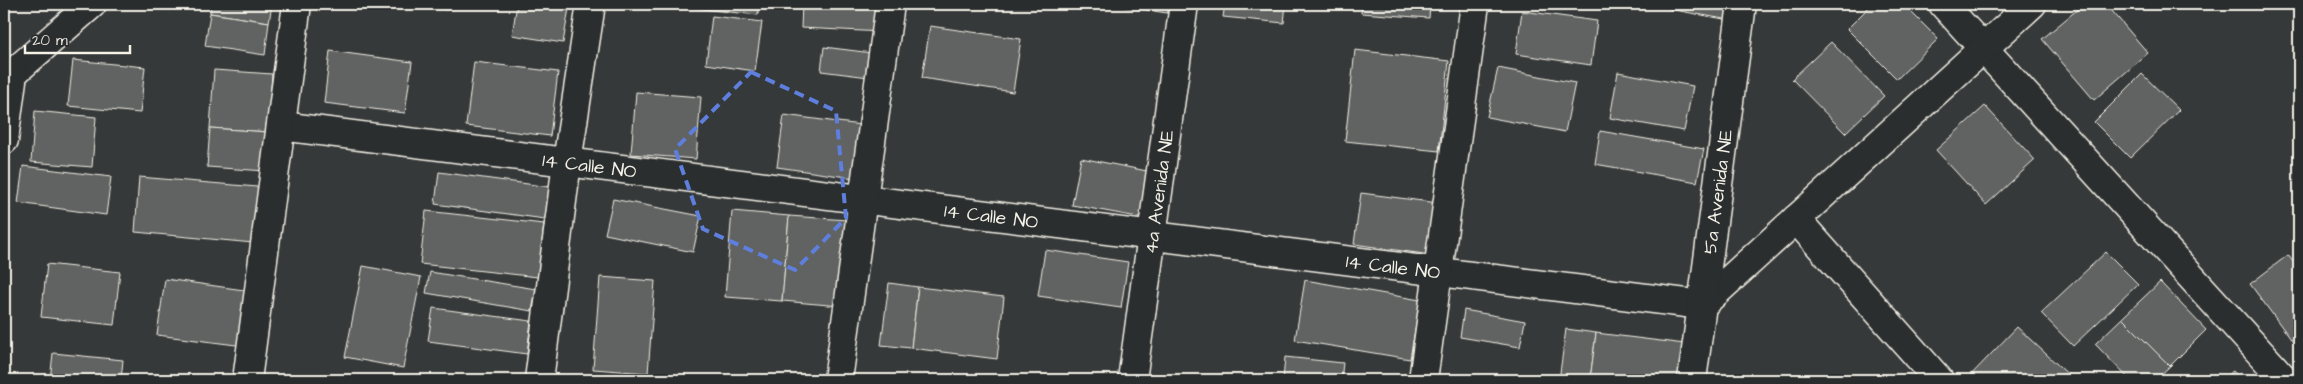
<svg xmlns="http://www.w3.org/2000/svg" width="2303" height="384" font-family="'Architects Daughter',sans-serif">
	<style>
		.building { fill: #616362; stroke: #f4f1e8 }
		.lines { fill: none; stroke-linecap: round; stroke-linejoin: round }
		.minor-casing { stroke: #f4f1e8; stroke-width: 31 }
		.minor { stroke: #2a2d2e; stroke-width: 28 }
		.marked { fill: none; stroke: #5e7fdd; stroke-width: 4; stroke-dasharray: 10 6; stroke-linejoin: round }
		.labels { text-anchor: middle; stroke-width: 4; stroke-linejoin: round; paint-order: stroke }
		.street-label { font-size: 19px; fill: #f4f1e8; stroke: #2a2d2e }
	</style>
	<rect width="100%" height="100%" fill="#363939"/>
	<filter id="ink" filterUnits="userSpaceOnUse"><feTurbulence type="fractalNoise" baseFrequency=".02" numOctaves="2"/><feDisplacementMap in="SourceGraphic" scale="10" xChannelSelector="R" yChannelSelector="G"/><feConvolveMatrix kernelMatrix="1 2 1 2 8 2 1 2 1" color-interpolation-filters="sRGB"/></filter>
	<g filter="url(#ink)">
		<g class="building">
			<path d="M 211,4 L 272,4 L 269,22 L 210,13 Z"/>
			<path d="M 401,4 L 448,4 L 447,10 Z"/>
			<path d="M 517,4 L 546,4 L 569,8 L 563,43 L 512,35 Z"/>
			<path d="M 655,4 L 760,4 L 758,15 Z"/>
			<path d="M 802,4 L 885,4 L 883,32 L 801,28 Z"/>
			<path d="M 1106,4 L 1175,4 L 1174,14 Z"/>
			<path d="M 1225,4 L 1286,4 L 1284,23 L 1223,17 Z"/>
			<path d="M 1362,4 L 1430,4 L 1429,18 L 1361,13 Z"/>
			<path d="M 1670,4 L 1739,4 L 1735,21 L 1669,9 Z"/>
			<path d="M 1872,4 L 1903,4 L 1938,39 L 1897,79 L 1847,29 Z"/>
			<path d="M 2084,4 L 2106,4 L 2148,53 L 2094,100 L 2042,39 Z"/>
			<path d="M 2142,4 L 2153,4 L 2146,9 Z"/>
			<path d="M 1522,11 L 1597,21 L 1591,65 L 1516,54 Z"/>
			<path d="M 210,13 L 269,22 L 265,55 L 205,46 Z"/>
			<path d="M 712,16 L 762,22 L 755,71 L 706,64 Z"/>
			<path d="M 930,26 L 1021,39 L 1013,92 L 922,78 Z"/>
			<path d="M 1831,42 L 1884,96 L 1845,133 L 1792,79 Z"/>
			<path d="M 824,47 L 880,54 L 877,78 L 821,71 Z"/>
			<path d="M 1355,50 L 1449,61 L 1439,151 L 1345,141 Z"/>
			<path d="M 330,51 L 412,62 L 405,113 L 324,103 Z"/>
			<path d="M 73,60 L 145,67 L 140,113 L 68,106 Z"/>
			<path d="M 474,62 L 558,72 L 550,136 L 466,126 Z"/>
			<path d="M 1498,68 L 1575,83 L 1565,132 L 1487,117 Z"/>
			<path d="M 214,70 L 272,74 L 268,132 L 210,128 Z"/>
			<path d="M 1618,72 L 1693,86 L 1684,131 L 1610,118 Z"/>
			<path d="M 2142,74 L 2179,110 L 2130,158 L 2094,122 Z"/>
			<path d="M 636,92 L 701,97 L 696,159 L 631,154 Z"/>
			<path d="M 1985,106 L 2035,160 L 1986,205 L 1936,150 Z"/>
			<path d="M 35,111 L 96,117 L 92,167 L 31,162 Z"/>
			<path d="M 784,115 L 861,125 L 854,178 L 777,167 Z"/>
			<path d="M 210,128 L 268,132 L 266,171 L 207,167 Z"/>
			<path d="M 1600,131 L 1704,149 L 1697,182 L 1595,164 Z"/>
			<path d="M 1081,158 L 1152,172 L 1143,218 L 1072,205 Z"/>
			<path d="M 23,166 L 111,177 L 106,215 L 18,203 Z"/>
			<path d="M 439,172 L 550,187 L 545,219 L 435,204 Z"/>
			<path d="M 139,177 L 269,188 L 264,244 L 135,232 Z"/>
			<path d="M 1361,193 L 1438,203 L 1431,255 L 1354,244 Z"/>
			<path d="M 613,199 L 701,216 L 693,252 L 605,234 Z"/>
			<path d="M 426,211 L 544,224 L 538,277 L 420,264 Z"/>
			<path d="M 732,211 L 789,216 L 782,301 L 725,297 Z"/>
			<path d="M 789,216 L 847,220 L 841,306 L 782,301 Z"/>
			<path d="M 1045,250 L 1128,262 L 1121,308 L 1038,296 Z"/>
			<path d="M 2106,252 L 2138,284 L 2073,346 L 2041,313 Z"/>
			<path d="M 2288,255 L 2299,270 L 2299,350 L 2250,284 Z"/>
			<path d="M 47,264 L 120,272 L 114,325 L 41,317 Z"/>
			<path d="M 363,266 L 421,277 L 403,368 L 345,357 Z"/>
			<path d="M 430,272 L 536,289 L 532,311 L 426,293 Z"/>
			<path d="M 600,277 L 655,281 L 648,373 L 593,369 Z"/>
			<path d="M 165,279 L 251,291 L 244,346 L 157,335 Z"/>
			<path d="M 1305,280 L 1420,300 L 1410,359 L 1295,340 Z"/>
			<path d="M 2160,282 L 2206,330 L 2170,366 L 2122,318 Z"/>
			<path d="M 889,283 L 918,287 L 911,348 L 881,345 Z"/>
			<path d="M 918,287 L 1004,297 L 997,359 L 911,348 Z"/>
			<path d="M 433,308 L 531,321 L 527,354 L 428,341 Z"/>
			<path d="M 1464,310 L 1525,321 L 1520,347 L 1460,337 Z"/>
			<path d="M 2122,318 L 2170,366 L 2155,380 L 2130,380 L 2095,344 Z"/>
			<path d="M 2017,327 L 2074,380 L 1967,379 Z"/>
			<path d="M 1566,329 L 1596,333 L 1590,380 L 1559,380 Z"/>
			<path d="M 1596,333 L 1693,345 L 1688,380 L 1590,380 Z"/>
			<path d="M 53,353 L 123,360 L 121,380 L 50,380 Z"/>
			<path d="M 1285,357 L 1343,363 L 1341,380 L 1283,380 Z"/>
			<path d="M 2233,371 L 2241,380 L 2220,380 Z"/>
			<path d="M 1175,378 L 1197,380 L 1174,380 Z"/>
		</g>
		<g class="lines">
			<g class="minor-casing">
				<g id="minor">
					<path d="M 1943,4 L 2285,380"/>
					<path d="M 4,81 L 92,4"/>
					<path id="s1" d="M 281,126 L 1702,305 L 2032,4"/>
					<path d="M 4,140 L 13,73"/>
					<path d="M 1796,219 L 1939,380"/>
					<path d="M 247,380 L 297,4"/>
					<path d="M 539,380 L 567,162 L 591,4"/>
					<path d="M 838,380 L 890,4"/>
					<path id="s2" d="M 1132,380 L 1184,4"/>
					<path d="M 1423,380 L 1475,4"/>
					<path id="s3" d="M 1692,380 L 1742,4"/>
				</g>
			</g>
			<use href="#minor" class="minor"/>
		</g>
	</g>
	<path class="marked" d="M 751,72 L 836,111 L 846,218 L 795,270 L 703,229 L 675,149 Z"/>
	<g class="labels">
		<g class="street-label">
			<text dy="7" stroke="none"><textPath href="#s1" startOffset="311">14 Calle NO</textPath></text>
			<text dy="7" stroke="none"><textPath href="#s2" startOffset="190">4a Avenida NE</textPath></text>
			<text dy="7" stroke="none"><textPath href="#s3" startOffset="190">5a Avenida NE</textPath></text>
			<text dy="7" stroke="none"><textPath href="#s1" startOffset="716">14 Calle NO</textPath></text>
			<text dy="7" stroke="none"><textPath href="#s1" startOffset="1121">14 Calle NO</textPath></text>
		</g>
	</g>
	<rect width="2303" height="384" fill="none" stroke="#2a2d2e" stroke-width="20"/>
	<rect x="10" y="10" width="2283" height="364" fill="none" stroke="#f4f1e8" stroke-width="2" filter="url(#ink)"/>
	<path d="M25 45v8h105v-8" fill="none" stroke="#f4f1e8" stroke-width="2.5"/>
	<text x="32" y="45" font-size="15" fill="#f4f1e8" stroke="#2a2d2e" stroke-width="4" paint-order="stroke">20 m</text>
</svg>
